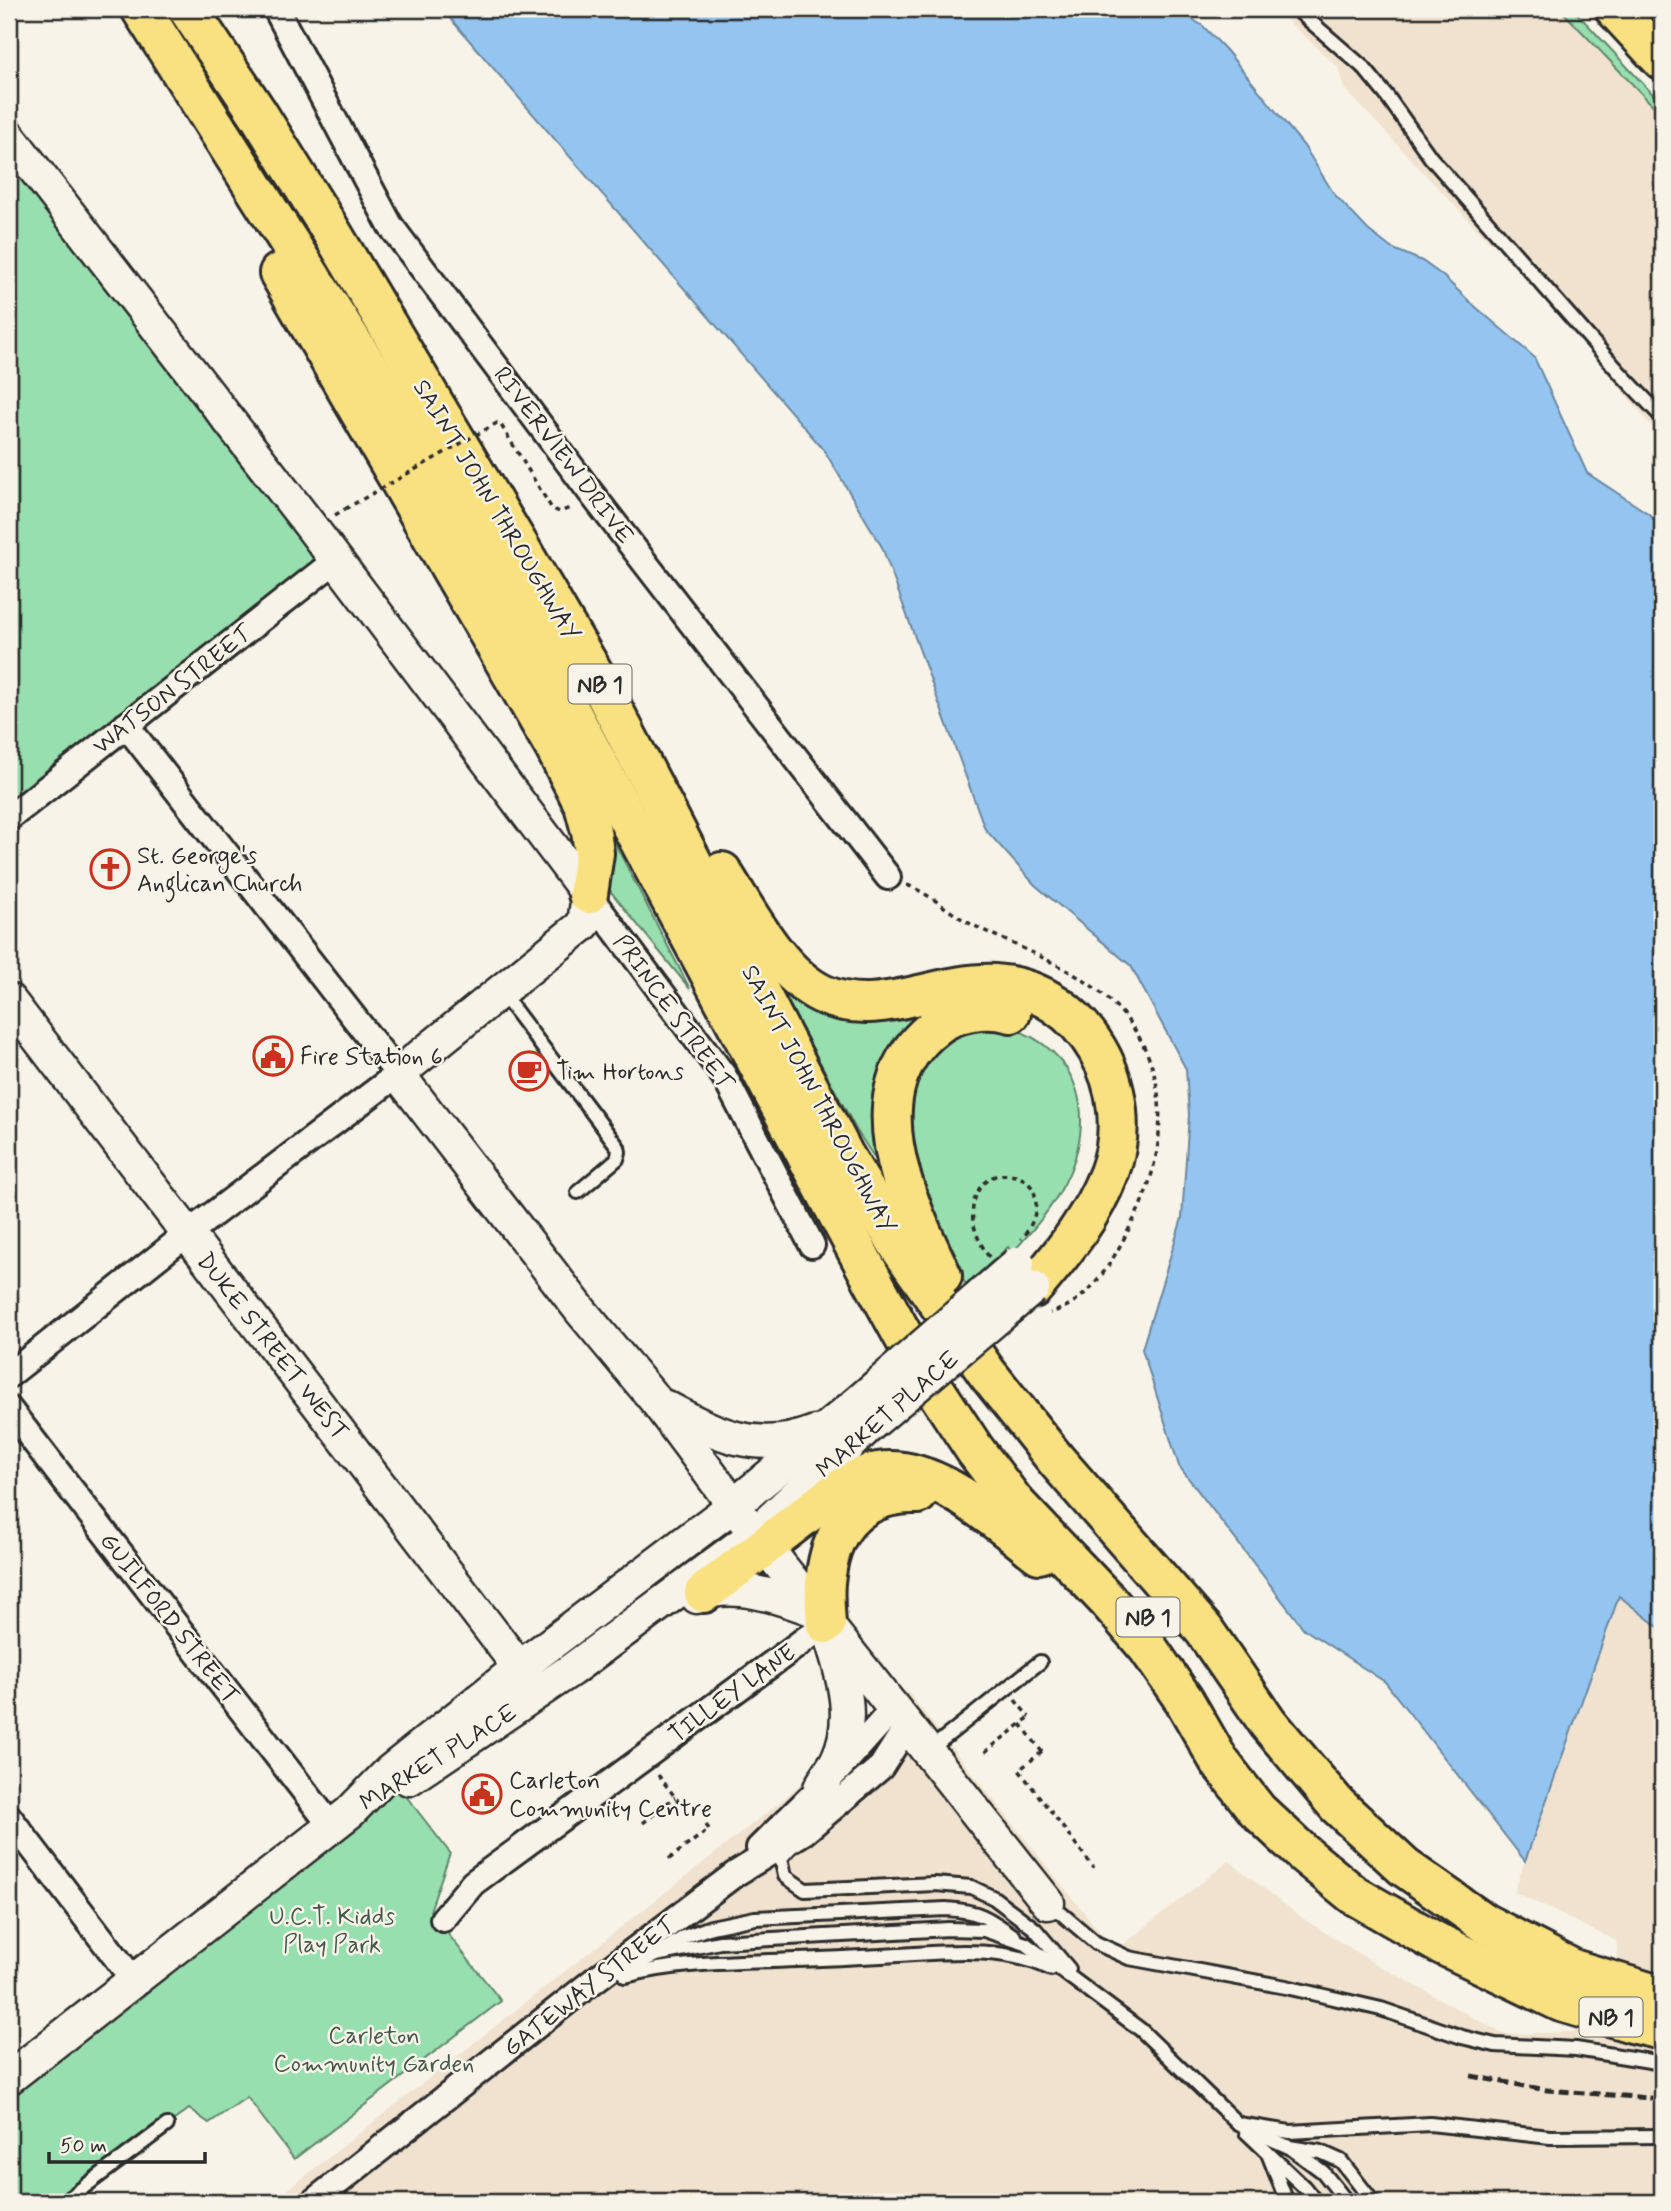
<svg xmlns="http://www.w3.org/2000/svg" width="1671" height="2211" font-family="Mynerve,sans-serif">
	<style>
		.built { fill: #f0e2ce }
		.green { fill: #97dfae; stroke: #61856c; stroke-width: 2 }
		.water { fill: #94c5f0; stroke: #6a87a1; stroke-width: 2 }
		.lines { fill: none; stroke-linecap: round; stroke-linejoin: round }
		.service-casing { stroke: #2b2b2b; stroke-width: 18 }
		.minor-casing { stroke: #2b2b2b; stroke-width: 30 }
		.tertiary-casing { stroke: #2b2b2b; stroke-width: 37 }
		.primary-casing { stroke: #2b2b2b; stroke-width: 44 }
		.motorway-casing { stroke: #2b2b2b; stroke-width: 44 }
		.path { stroke: #2b2b2b; stroke-width: 3.5; stroke-dasharray: 5 5; stroke-linecap: butt }
		.service { stroke: #f7f3e8; stroke-width: 12 }
		.minor { stroke: #f7f3e8; stroke-width: 24 }
		.tertiary { stroke: #f7f3e8; stroke-width: 32 }
		.primary { stroke: #f9e181; stroke-width: 38 }
		.motorway { stroke: #f9e181; stroke-width: 38 }
		.rail { stroke: #2b2b2b; stroke-width: 5; stroke-dasharray: 10 5; stroke-linecap: butt }
		.tertiary-bridge-casing { stroke: #2b2b2b; stroke-width: 37; stroke-linecap: butt }
		.path-bridge { stroke: #2b2b2b; stroke-width: 3.5; stroke-dasharray: 5 5; stroke-linecap: butt }
		.tertiary-bridge { stroke: #f7f3e8; stroke-width: 32 }
		.labels { text-anchor: middle; stroke-width: 5; stroke-linejoin: round; paint-order: stroke }
		.shield { fill: #f7f3e8; stroke: #686764; stroke-width: 2 }
		.shield-label { font-size: 23px; font-weight: bold; fill: #2b2b2b }
		.street-label { font-size: 24px; fill: #2b2b2b; stroke: #f7f3e8 }
		.poi-label { font-size: 24px; fill: #2b2b2b; stroke: #f7f3e8; text-anchor: start }
		.park-label { font-size: 24px; fill: #46584c; stroke: #f7f3e8 }
	</style>
	<rect width="100%" height="100%" fill="#f7f3e8"/>
	<filter id="ink" filterUnits="userSpaceOnUse"><feTurbulence type="fractalNoise" baseFrequency=".0143" numOctaves="2"/><feDisplacementMap in="SourceGraphic" scale="14" xChannelSelector="R" yChannelSelector="G"/><feConvolveMatrix kernelMatrix="1 2 1 2 8 2 1 2 1" color-interpolation-filters="sRGB"/></filter>
	<g filter="url(#ink)">
		<g class="built">
			<path d="M 1275,9 L 1560,9 L 1662,115 L 1662,439 L 1546,297 L 1497,244 L 1489,242 L 1344,88 L 1338,67 Z"/>
			<path d="M 1619,1595 L 1662,1630 L 1662,2202 L 272,2202 L 779,1803 L 906,1690 L 1115,1951 L 1229,1861 L 1302,1918 L 1371,1961 L 1503,2034 L 1573,2032 L 1619,1964 L 1616,1941 L 1514,1892 Z"/>
		</g>
		<g class="green">
			<path d="M 1560,9 L 1573,9 L 1662,104 L 1662,115 Z"/>
			<path d="M 9,149 L 336,560 L 9,818 Z"/>
			<path d="M 608,830 L 690,989 L 602,881 Z"/>
			<path d="M 768,966 L 932,1008 L 881,1168 L 857,1131 Z"/>
			<path d="M 1008,1027 C 1082,1050 1098,1119 1064,1184 C 1051,1210 1031,1232 1012,1253 L 1008,1247 L 966,1285 L 926,1213 L 904,1151 L 920,1061 L 959,1032 Z"/>
			<path d="M 399,1787 L 450,1853 L 430,1911 L 501,2001 L 294,2159 L 247,2097 L 209,2123 L 189,2109 L 64,2202 L 9,2202 L 9,2078 L 350,1812 Z"/>
		</g>
		<path class="water" d="M 442,9 L 1176,9 L 1203,26 L 1226,50 L 1304,146 L 1334,194 L 1368,230 L 1391,248 L 1422,261 L 1443,276 L 1470,302 L 1534,357 L 1587,473 L 1649,514 L 1662,529 L 1662,1630 L 1619,1596 L 1525,1861 L 1385,1682 L 1304,1629 L 1179,1466 L 1142,1349 L 1182,1218 L 1189,1115 L 1186,1069 L 1131,966 L 1035,885 L 985,829 L 882,547 L 824,450 Z"/>
		<g class="lines">
			<g class="service-casing">
				<g id="service">
					<path d="M 1296,9 L 1364,68 L 1387,96 L 1431,158 L 1621,374 L 1662,417"/>
					<path d="M 501,992 L 618,1147 L 619,1152 L 617,1159 L 578,1192"/>
					<path d="M 928,1751 L 1040,1662"/>
					<path d="M 791,1847 L 781,1858 L 785,1876 L 805,1890 L 935,1884 L 971,1887 L 994,1898 L 1035,1929 L 1069,1969"/>
					<path d="M 1049,1903 L 1096,1943 L 1129,1958 L 1286,1987 L 1381,2009 L 1462,2037 L 1495,2045 L 1576,2049 L 1662,2063"/>
					<path d="M 662,1951 L 684,1937 L 711,1927 L 755,1918 L 946,1909 C 979,1911 987,1917 1014,1936"/>
					<path d="M 623,1970 L 656,1955 L 720,1942 L 949,1929 L 984,1930 L 1026,1944 L 1141,2030 L 1238,2124 L 1290,2132 L 1430,2124 L 1550,2137 L 1662,2136"/>
					<path d="M 625,1976 C 680,1961 739,1963 796,1960 C 830,1959 864,1957 898,1955 C 948,1952 1005,1946 1051,1969"/>
					<path d="M 1251,2130 L 1289,2147 L 1321,2152 L 1341,2161 L 1373,2202"/>
					<path d="M 1246,2132 L 1304,2187 L 1316,2202"/>
					<path d="M 1292,2149 L 1323,2172 L 1347,2202"/>
					<path d="M 1269,2156 L 1287,2202"/>
					<path d="M 64,2202 L 167,2125"/>
				</g>
			</g>
			<g class="minor-casing">
				<g id="minor">
					<path d="M 276,9 L 390,225 L 591,493 L 888,877"/>
					<path d="M 9,818 L 336,560"/>
					<path d="M 588,894 L 724,1076 L 812,1245"/>
					<path d="M 9,1375 L 187,1234 L 398,1074 L 126,725"/>
					<path d="M 9,1409 L 332,1827"/>
					<path d="M 9,1817 L 134,1981"/>
					<path d="M 759,1848 L 838,1770 L 893,1709"/>
					<path d="M 443,1919 L 473,1883 L 826,1624"/>
					<path d="M 313,2202 L 592,1982 L 735,1874 L 804,1832 L 881,1767 L 907,1726"/>
				</g>
			</g>
			<g class="tertiary-casing">
				<g id="tertiary">
					<path d="M 9,136 L 312,528 L 588,894 L 584,924 L 398,1074 L 581,1311 L 656,1401 L 755,1534"/>
					<path d="M 9,1000 L 538,1692"/>
					<path d="M 666,1407 C 716,1434 757,1455 815,1432"/>
					<path d="M 765,1546 L 1048,1903"/>
					<path d="M 697,1597 C 729,1579 782,1598 814,1610"/>
					<path d="M 409,1779 L 571,1670 L 755,1534 L 870,1425"/>
					<path d="M 820,1788 C 825,1778 832,1769 837,1760 C 856,1721 844,1680 832,1642"/>
					<path d="M 9,2078 L 350,1812 L 390,1771 L 520,1667 L 733,1506 L 857,1403"/>
				</g>
			</g>
			<g class="primary-casing">
				<path id="primary" d="M 1615,9 L 1662,60"/>
			</g>
			<g class="motorway-casing">
				<g id="motorway">
					<path d="M 141,9 L 374,376 L 530,635 L 872,1279 L 919,1365 L 975,1450 L 1015,1503 L 1109,1602 L 1148,1648 L 1184,1700 L 1219,1761 L 1257,1810 L 1304,1854 L 1354,1895 L 1436,1942 L 1561,2002 L 1632,2023 L 1662,2030"/>
					<path d="M 188,9 L 257,112 L 331,231 L 519,546 L 601,686 L 844,1155 L 900,1248 L 987,1373 L 1056,1460 L 1204,1630 L 1268,1723 L 1337,1805 L 1404,1867 L 1484,1923 L 1573,1969 L 1662,1996"/>
					<path d="M 279,273 L 555,748 L 584,805 L 591,831 L 594,853 L 588,894"/>
					<path d="M 722,872 C 748,912 778,973 822,994 C 877,1020 937,981 995,984 C 1085,989 1140,1091 1109,1173 C 1092,1217 1064,1252 1033,1288"/>
					<path d="M 942,1276 C 906,1200 853,1091 935,1027 C 954,1011 987,1006 1011,1013"/>
					<path d="M 704,1593 L 834,1493 C 848,1484 862,1475 878,1472 C 935,1463 997,1522 1039,1554"/>
					<path d="M 826,1624 C 825,1608 823,1591 826,1575 C 832,1523 865,1492 918,1494"/>
				</g>
			</g>
			<g class="path">
				<path d="M 335,515 L 345,509"/>
				<path d="M 907,885 C 933,895 951,915 975,926 C 1013,945 1054,960 1089,984 C 1171,1040 1176,1138 1133,1221 C 1114,1258 1094,1300 1050,1313"/>
				<path d="M 989,1257 C 974,1235 965,1210 981,1186 C 985,1181 992,1176 999,1175 C 1042,1171 1045,1213 1021,1239"/>
				<path d="M 1015,1700 L 1029,1717"/>
				<path d="M 1021,1724 L 1045,1756"/>
				<path d="M 985,1752 L 1031,1716"/>
				<path d="M 1042,1752 L 1019,1770 L 1094,1868"/>
				<path d="M 658,1775 L 679,1802"/>
				<path d="M 643,1823 L 675,1797"/>
				<path d="M 669,1859 L 709,1829 L 706,1825"/>
			</g>
			<use href="#service" class="service"/>
			<use href="#minor" class="minor"/>
			<use href="#tertiary" class="tertiary"/>
			<use href="#primary" class="primary"/>
			<use href="#motorway" class="motorway"/>
			<path class="rail" d="M 1471,2076 L 1547,2090 L 1662,2099"/>
			<g class="tertiary-bridge-casing">
				<g id="tertiary-bridge">
					<path d="M 857,1403 L 1018,1263"/>
					<path d="M 870,1425 L 1033,1288"/>
				</g>
			</g>
			<path class="path-bridge" d="M 345,509 L 497,423 L 501,425 L 552,509 L 560,512 L 570,508"/>
			<use href="#tertiary-bridge" class="tertiary-bridge"/>
		</g>
	</g>
	<defs>
		<g id="church-ring" transform="scale(2.0125)"><circle r="9.5" fill="#f7f3e8" stroke="#c8321e" stroke-width="1.5"/><path d="M-1.2-6h2.4v3.5h3.3v2.4h-3.3V6h-2.4V-.1h-3.3v-2.4h3.3Z" fill="#c8321e"/></g>
		<g id="civic-ring" transform="scale(2.0125)"><circle r="9.5" fill="#f7f3e8" stroke="#c8321e" stroke-width="1.5"/><path d="M-.6-6.5H3V-4.5H.6V-3L4-1V1h2V6H-6V1h2V-1L-.6-3ZM-1.2 2.5V6h2.4V2.5Z" fill="#c8321e"/></g>
		<g id="cafe-ring" transform="scale(2.0125)"><circle r="9.5" fill="#f7f3e8" stroke="#c8321e" stroke-width="1.5"/><path d="M-5.5-4.5H6V0H3Q3 3.5 0 3.5H-2.5Q-5.5 3.5-5.5 0ZM3-3.2v2h1.7v-2ZM-6 4.5H4V6H-6Z" fill="#c8321e"/></g>
	</defs>
	<g fill-rule="evenodd">
		<use href="#church-ring" x="110" y="869"/>
		<use href="#civic-ring" x="273" y="1056"/>
		<use href="#cafe-ring" x="529" y="1071"/>
		<use href="#civic-ring" x="482" y="1794"/>
	</g>
	<g class="labels">
		<g class="shield">
			<rect x="568.5" y="664.5" width="63" height="39" rx="5"/>
			<rect x="1116.5" y="1597.5" width="63" height="39" rx="5"/>
			<rect x="1579.5" y="1997.5" width="63" height="39" rx="5"/>
		</g>
		<g class="shield-label">
			<text x="600" y="692">NB 1</text>
			<text x="1148" y="1625">NB 1</text>
			<text x="1611" y="2025">NB 1</text>
		</g>
		<g class="street-label">
			<text transform="translate(564 455) rotate(53)" y="8">RIVERVIEW DRIVE</text>
			<text transform="translate(497 510) rotate(59)" y="8">SAINT JOHN THROUGHWAY</text>
			<text transform="translate(172 689) rotate(-38)" y="8">WATSON STREET</text>
			<text transform="translate(674 1012) rotate(54)" y="8">PRINCE STREET</text>
			<text transform="translate(819 1099) rotate(62)" y="8">SAINT JOHN THROUGHWAY</text>
			<text transform="translate(273 1346) rotate(52)" y="8">DUKE STREET WEST</text>
			<text transform="translate(887 1414) rotate(-41)" y="8">MARKET PLACE</text>
			<text transform="translate(170 1618) rotate(52)" y="8">GUILFORD STREET</text>
			<text transform="translate(732 1693) rotate(-36)" y="8">TILLEY LANE</text>
			<text transform="translate(438 1757) rotate(-32)" y="8">MARKET PLACE</text>
			<text transform="translate(589 1986) rotate(-38)" y="8">GATEWAY STREET</text>
		</g>
		<g class="poi-label">
			<text x="137" y="863">St. George's<tspan x="137" dy="28">Anglican Church</tspan></text>
			<text x="300" y="1064">Fire Station 6</text>
			<text x="556" y="1079">Tim Hortons</text>
			<text x="509" y="1788">Carleton<tspan x="509" dy="28">Community Centre</tspan></text>
		</g>
		<g class="park-label">
			<text x="332" y="1924">U.C.T. Kidds<tspan x="332" dy="28">Play Park</tspan></text>
			<text x="374" y="2043">Carleton<tspan x="374" dy="28">Community Garden</tspan></text>
		</g>
	</g>
	<rect width="1671" height="2211" fill="none" stroke="#f7f3e8" stroke-width="35"/>
	<rect x="18" y="18" width="1636" height="2176" fill="none" stroke="#2b2b2b" stroke-width="2.5" filter="url(#ink)"/>
	<path d="M49 2152v10h156v-10" fill="none" stroke="#2b2b2b" stroke-width="3.5"/>
	<text x="60" y="2152" font-size="21" fill="#2b2b2b" stroke="#f7f3e8" stroke-width="5" paint-order="stroke">50 m</text>
</svg>
